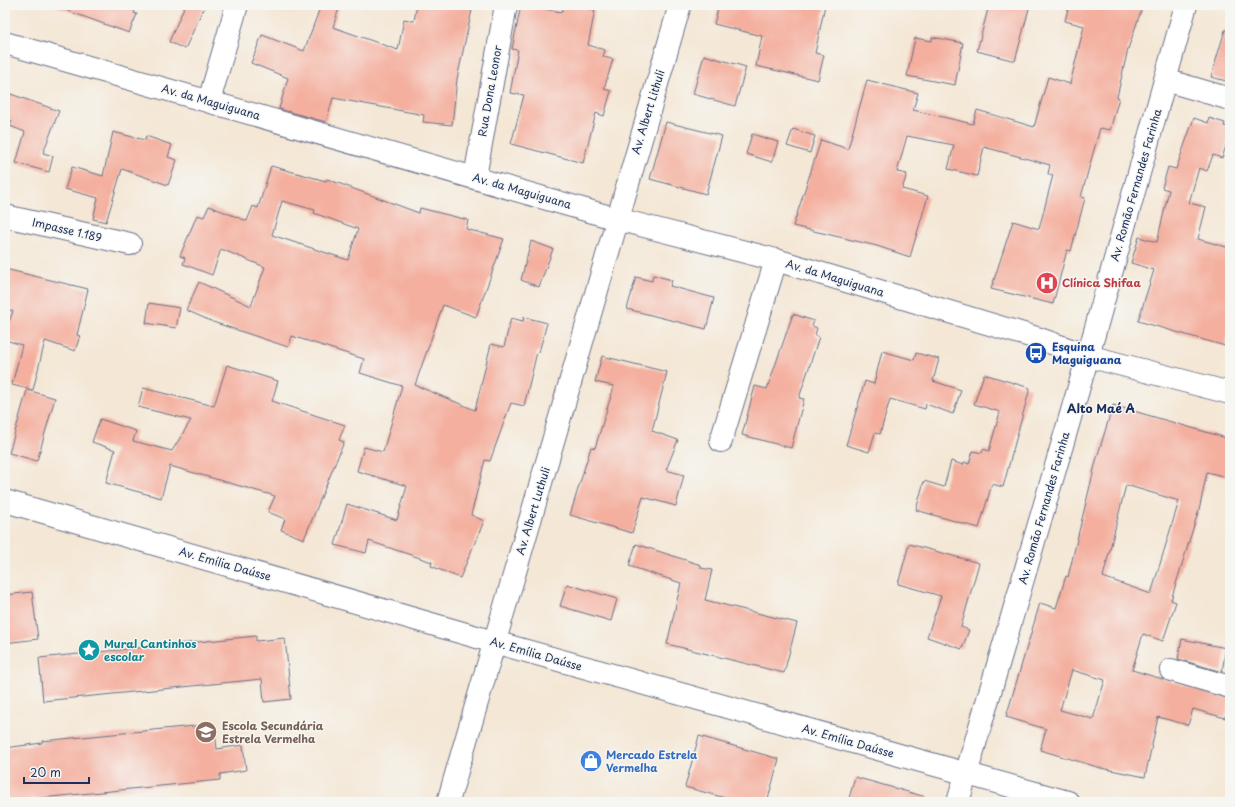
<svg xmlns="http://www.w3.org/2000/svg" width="1235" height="807" font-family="'Playpen Sans',sans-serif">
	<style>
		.building { fill: #f4af9e; fill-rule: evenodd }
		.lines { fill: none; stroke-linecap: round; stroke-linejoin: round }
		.minor-casing { stroke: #676f88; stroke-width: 24 }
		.minor { stroke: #fff; stroke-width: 22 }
		.labels { text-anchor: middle; stroke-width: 3; stroke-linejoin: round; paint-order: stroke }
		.street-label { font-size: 11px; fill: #1b2f5e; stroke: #f6f6f2 }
		.health-label { font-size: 11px; font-weight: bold; fill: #be3a42; stroke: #f6f6f2; text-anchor: start }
		.transit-label { font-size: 11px; font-weight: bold; fill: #164399; stroke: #f6f6f2; text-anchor: start }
		.culture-label { font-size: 11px; font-weight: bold; fill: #0d838f; stroke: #f6f6f2; text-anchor: start }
		.education-label { font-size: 11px; font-weight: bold; fill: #785e54; stroke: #f6f6f2; text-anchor: start }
		.shop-label { font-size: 11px; font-weight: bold; fill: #366cbe; stroke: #f6f6f2; text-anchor: start }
		.neighbourhood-label { font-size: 12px; font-weight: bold; fill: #1b2f5e; stroke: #f6f6f2 }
	</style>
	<rect width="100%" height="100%" fill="#f6f6f2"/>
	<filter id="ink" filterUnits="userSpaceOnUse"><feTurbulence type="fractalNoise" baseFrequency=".025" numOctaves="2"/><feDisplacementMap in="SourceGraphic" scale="8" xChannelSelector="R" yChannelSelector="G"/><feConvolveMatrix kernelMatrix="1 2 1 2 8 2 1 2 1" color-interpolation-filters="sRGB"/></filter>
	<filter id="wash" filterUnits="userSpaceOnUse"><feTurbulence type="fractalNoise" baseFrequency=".012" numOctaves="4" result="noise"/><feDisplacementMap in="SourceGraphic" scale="16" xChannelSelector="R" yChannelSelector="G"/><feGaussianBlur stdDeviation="0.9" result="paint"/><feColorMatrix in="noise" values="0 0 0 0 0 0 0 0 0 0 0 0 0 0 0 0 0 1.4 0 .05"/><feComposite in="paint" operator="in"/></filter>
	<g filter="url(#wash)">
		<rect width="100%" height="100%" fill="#f4e7d5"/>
		<g id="blocks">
			<g class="building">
				<path d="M 57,5 L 137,5 L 134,13 L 137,14 L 129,33 L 57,7 Z"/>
				<path d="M 185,5 L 205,5 L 185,49 L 169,42 Z"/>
				<path d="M 321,5 L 340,5 L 333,27 L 398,50 L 404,19 L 414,21 L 417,5 L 473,5 L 457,79 L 452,125 L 423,122 L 424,115 L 333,98 L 326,122 L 279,109 L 288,78 L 251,63 L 262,35 L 304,51 Z"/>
				<path d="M 521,5 L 562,12 L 564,5 L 595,10 L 588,45 L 605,50 L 603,57 L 613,59 L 604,89 L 611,91 L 604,116 L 596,113 L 583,163 L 511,144 L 524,95 L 510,93 L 518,50 L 512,49 Z"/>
				<path d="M 719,5 L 825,5 L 815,53 L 824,55 L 818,80 L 756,66 L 762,36 L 714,24 Z"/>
				<path d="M 989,5 L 1030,5 L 1015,61 L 977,51 Z"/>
				<path d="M 1069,5 L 1143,5 L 1128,49 L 1117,97 L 1119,98 L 1110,130 L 1100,128 L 1081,197 L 1085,198 L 1071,251 L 1067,250 L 1053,304 L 991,289 L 1013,221 L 1039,229 L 1053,175 L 1048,174 L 1050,165 L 984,147 L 977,176 L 948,169 L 954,145 L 907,136 L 897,172 L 907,174 L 902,189 L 928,196 L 910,257 L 877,246 L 793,226 L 821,140 L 848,149 L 867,80 L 918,93 L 913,110 L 973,124 L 977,110 L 1034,127 L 1048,77 L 1070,84 L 1084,26 L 1065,21 Z"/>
				<path d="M 1225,30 L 1230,30 L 1230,82 L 1211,77 Z"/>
				<path d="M 932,37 L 963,43 L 955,85 L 907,76 L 915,38 L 932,41 Z"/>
				<path d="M 704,55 L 746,67 L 735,106 L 693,94 Z"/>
				<path d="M 5,92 L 59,111 L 43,153 L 53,156 L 49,172 L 16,163 L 25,132 L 10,126 L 12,121 L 5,118 Z"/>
				<path d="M 1194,118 L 1208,123 L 1209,118 L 1225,123 L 1224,126 L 1230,128 L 1230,134 L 1222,158 L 1213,155 L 1207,171 L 1199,168 L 1189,203 L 1206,207 L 1198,239 L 1230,248 L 1230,328 L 1225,346 L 1138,321 L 1154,270 L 1131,263 L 1139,237 L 1157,242 L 1169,190 L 1162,188 L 1168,167 L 1176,169 Z"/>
				<path d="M 666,122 L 722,136 L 706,194 L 650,179 Z"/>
				<path d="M 793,129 L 815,136 L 810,153 L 787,146 Z"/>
				<path d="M 113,132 L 145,140 L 146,136 L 172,145 L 168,157 L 177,160 L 168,185 L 122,169 L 106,222 L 93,219 L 98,198 L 65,189 L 72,167 L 103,176 Z"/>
				<path d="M 752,134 L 778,142 L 772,162 L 746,154 Z"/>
				<path d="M 271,166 L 326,181 L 327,179 L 419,213 L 420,208 L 468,220 L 466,229 L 504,239 L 476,317 L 443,305 L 415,385 L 475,410 L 491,344 L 504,347 L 511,318 L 523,321 L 524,317 L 547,323 L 539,352 L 537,352 L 524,406 L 511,403 L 490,461 L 485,460 L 471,515 L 484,521 L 460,578 L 431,566 L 432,562 L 369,541 L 366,553 L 335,545 L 347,504 L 397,520 L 407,486 L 357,471 L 364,447 L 383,452 L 402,386 L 360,373 L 364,359 L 292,336 L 288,347 L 213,322 L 186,310 L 199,282 L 251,306 L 265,267 L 221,249 L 212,275 L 183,264 L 185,258 L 180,256 L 197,215 L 204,217 L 209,206 L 247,221 L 253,206 L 258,208 ZM 282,201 L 315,210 L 314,213 L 358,229 L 348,260 L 272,235 Z"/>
				<path d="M 531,241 L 553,249 L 539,287 L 521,280 Z"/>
				<path d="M 5,269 L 88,289 L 77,335 L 80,336 L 75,351 L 45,341 L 33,390 L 12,385 L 22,345 L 5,340 L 5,333 L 13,311 L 5,309 Z"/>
				<path d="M 653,275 L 672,280 L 670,286 L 714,298 L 706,329 L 627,309 L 636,277 L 652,281 Z"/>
				<path d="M 149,303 L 180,308 L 176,328 L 146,323 Z"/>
				<path d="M 793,314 L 814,321 L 812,326 L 817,328 L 815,335 L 819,337 L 799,398 L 804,399 L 791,448 L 742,435 L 755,386 L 767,389 Z"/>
				<path d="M 882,351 L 914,360 L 916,353 L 939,359 L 933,381 L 961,390 L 953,414 L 926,404 L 925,409 L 890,399 L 880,434 L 875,433 L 869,452 L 846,445 L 865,381 L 874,384 Z"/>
				<path d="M 602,356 L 667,372 L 652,431 L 678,440 L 666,470 L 684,475 L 676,506 L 643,497 L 632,533 L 570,515 L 591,447 L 595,448 L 614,386 L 595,382 Z"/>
				<path d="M 227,365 L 278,381 L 272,401 L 345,425 L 339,440 L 344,442 L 304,539 L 281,530 L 285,519 L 268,512 L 275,496 L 170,466 L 161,498 L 106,483 L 115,450 L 92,442 L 100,419 L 136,431 L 133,441 L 172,451 L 191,420 L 138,407 L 143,388 L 214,406 Z"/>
				<path d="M 984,374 L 1030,388 L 1003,487 L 992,484 L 979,528 L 916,510 L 924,481 L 944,487 L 951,461 L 963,465 L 964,462 L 969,464 L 973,451 L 982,453 L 983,449 L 989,451 L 1000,412 L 974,404 Z"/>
				<path d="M 27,390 L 55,398 L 37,461 L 9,453 Z"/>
				<path d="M 1113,405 L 1230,439 L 1230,478 L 1207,472 L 1200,506 L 1171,600 L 1176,602 L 1163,641 L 1143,634 L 1132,670 L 1230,699 L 1230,702 L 1225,718 L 1193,709 L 1188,725 L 1158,717 L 1145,777 L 1101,768 L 1040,750 L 1046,729 L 1006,717 L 1040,603 L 1056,608 L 1066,576 L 1068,577 L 1096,461 ZM 1126,485 L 1179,501 L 1151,594 L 1103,577 ZM 1072,670 L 1105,680 L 1093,719 L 1060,710 Z"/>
				<path d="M 636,544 L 701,565 L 701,568 L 712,570 L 705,600 L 797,623 L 784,673 L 667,644 L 681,583 L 629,566 Z"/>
				<path d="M 909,544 L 979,563 L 961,627 L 969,630 L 962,649 L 927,637 L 941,596 L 898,584 Z"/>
				<path d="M 567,584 L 617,599 L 611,621 L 560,606 Z"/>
				<path d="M 32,592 L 38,639 L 5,643 L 5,595 Z"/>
				<path d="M 256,636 L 256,641 L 285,638 L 291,699 L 264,702 L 262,679 L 43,701 L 39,658 Z"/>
				<path d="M 1182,639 L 1226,648 L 1222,672 L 1178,659 Z"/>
				<path d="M 214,724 L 217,749 L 243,745 L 246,770 L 220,774 L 220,780 L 31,799 L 31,802 L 5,802 L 5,748 L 42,743 L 42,741 Z"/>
				<path d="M 699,736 L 779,759 L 767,802 L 740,802 L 685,787 Z"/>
				<path d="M 855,777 L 926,797 L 925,802 L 848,802 Z"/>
			</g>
		</g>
	</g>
	<g filter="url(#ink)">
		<use href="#blocks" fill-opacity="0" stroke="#676f88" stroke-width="1"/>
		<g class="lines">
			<g class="minor-casing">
				<g id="minor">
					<path d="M 5,43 L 617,219 L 776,260 L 1040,339 L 1088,356 L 1230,393"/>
					<path d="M 1165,80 L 1230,99"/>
					<path d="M 209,101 L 237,5"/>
					<path d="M 475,177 L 506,5"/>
					<path d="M 5,216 L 130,244"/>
					<path d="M 721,441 L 776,260"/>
					<path d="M 5,501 L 494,642 L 1068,802"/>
					<path d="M 1171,670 L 1230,687"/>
					<path d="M 448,802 L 680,5"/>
					<path d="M 958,802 L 1088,356 L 1186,5"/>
				</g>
			</g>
			<use href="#minor" class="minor"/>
		</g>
	</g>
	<defs>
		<g id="hospital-disc" transform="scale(1.15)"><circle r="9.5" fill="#e0444e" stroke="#f6f6f2"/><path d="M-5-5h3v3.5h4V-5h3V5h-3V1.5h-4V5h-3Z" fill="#fff"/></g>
		<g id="bus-disc" transform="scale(1.15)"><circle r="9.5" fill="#1a4fb4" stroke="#f6f6f2"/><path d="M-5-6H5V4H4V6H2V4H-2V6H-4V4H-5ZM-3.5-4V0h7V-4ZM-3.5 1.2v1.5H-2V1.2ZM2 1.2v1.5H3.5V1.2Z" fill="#fff"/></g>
		<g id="sight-disc" transform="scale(1.15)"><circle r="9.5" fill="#0f9aa8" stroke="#f6f6f2"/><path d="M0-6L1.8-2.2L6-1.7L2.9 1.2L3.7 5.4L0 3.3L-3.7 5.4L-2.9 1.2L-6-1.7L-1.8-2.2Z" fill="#fff"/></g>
		<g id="school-disc" transform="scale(1.15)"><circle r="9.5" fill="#8d6e63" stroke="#f6f6f2"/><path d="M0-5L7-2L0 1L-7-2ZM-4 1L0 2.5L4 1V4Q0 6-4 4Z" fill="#fff"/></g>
		<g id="shop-disc" transform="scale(1.15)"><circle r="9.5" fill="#3f7fe0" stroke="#f6f6f2"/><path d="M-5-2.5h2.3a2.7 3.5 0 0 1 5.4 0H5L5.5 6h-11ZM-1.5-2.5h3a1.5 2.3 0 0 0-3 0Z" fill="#fff"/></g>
	</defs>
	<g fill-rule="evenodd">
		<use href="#hospital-disc" x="1047" y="283"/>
		<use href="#bus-disc" x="1036" y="353"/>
		<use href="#sight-disc" x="89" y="650"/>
		<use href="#school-disc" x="206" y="732"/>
		<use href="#shop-disc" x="591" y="761"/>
	</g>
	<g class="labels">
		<g class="street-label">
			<text transform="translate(490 91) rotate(-80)" y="4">Rua Dona Leonor</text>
			<text transform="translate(211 102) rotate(16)" y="4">Av. da Maguiguana</text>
			<text transform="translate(648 112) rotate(-73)" y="4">Av. Albert Lithuli</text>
			<text transform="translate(1136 185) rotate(-74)" y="4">Av. Romão Fernandes Farinha</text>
			<text transform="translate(522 191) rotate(16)" y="4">Av. da Maguiguana</text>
			<text transform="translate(67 230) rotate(13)" y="4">Impasse 1.189</text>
			<text transform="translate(835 278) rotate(17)" y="4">Av. da Maguiguana</text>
			<text transform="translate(1044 508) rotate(-74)" y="4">Av. Romão Fernandes Farinha</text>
			<text transform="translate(533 511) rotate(-73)" y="4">Av. Albert Luthuli</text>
			<text transform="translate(225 564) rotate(16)" y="4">Av. Emília Daússe</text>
			<text transform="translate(536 654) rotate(16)" y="4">Av. Emília Daússe</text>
			<text transform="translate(848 741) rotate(16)" y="4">Av. Emília Daússe</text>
		</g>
		<g class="health-label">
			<text x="1062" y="287">Clínica Shifaa</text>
		</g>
		<g class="transit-label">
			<text x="1052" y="351">Esquina<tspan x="1052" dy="13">Maguiguana</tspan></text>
		</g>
		<g class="culture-label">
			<text x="104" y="648">Mural Cantinhos<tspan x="104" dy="13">escolar</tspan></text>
		</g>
		<g class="education-label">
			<text x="222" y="730">Escola Secundária<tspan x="222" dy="13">Estrela Vermelha</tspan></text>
		</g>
		<g class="shop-label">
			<text x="606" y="759">Mercado Estrela<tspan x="606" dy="13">Vermelha</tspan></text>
		</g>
		<g class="neighbourhood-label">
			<text x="1101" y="413">Alto Maé A</text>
		</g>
	</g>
	<rect width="1235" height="807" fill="none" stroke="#f6f6f2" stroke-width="20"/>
	<path d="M24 777v6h65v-6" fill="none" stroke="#1b2f5e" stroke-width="2"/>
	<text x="30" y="777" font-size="12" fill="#1b2f5e" stroke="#f6f6f2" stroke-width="3" paint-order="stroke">20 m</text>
</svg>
